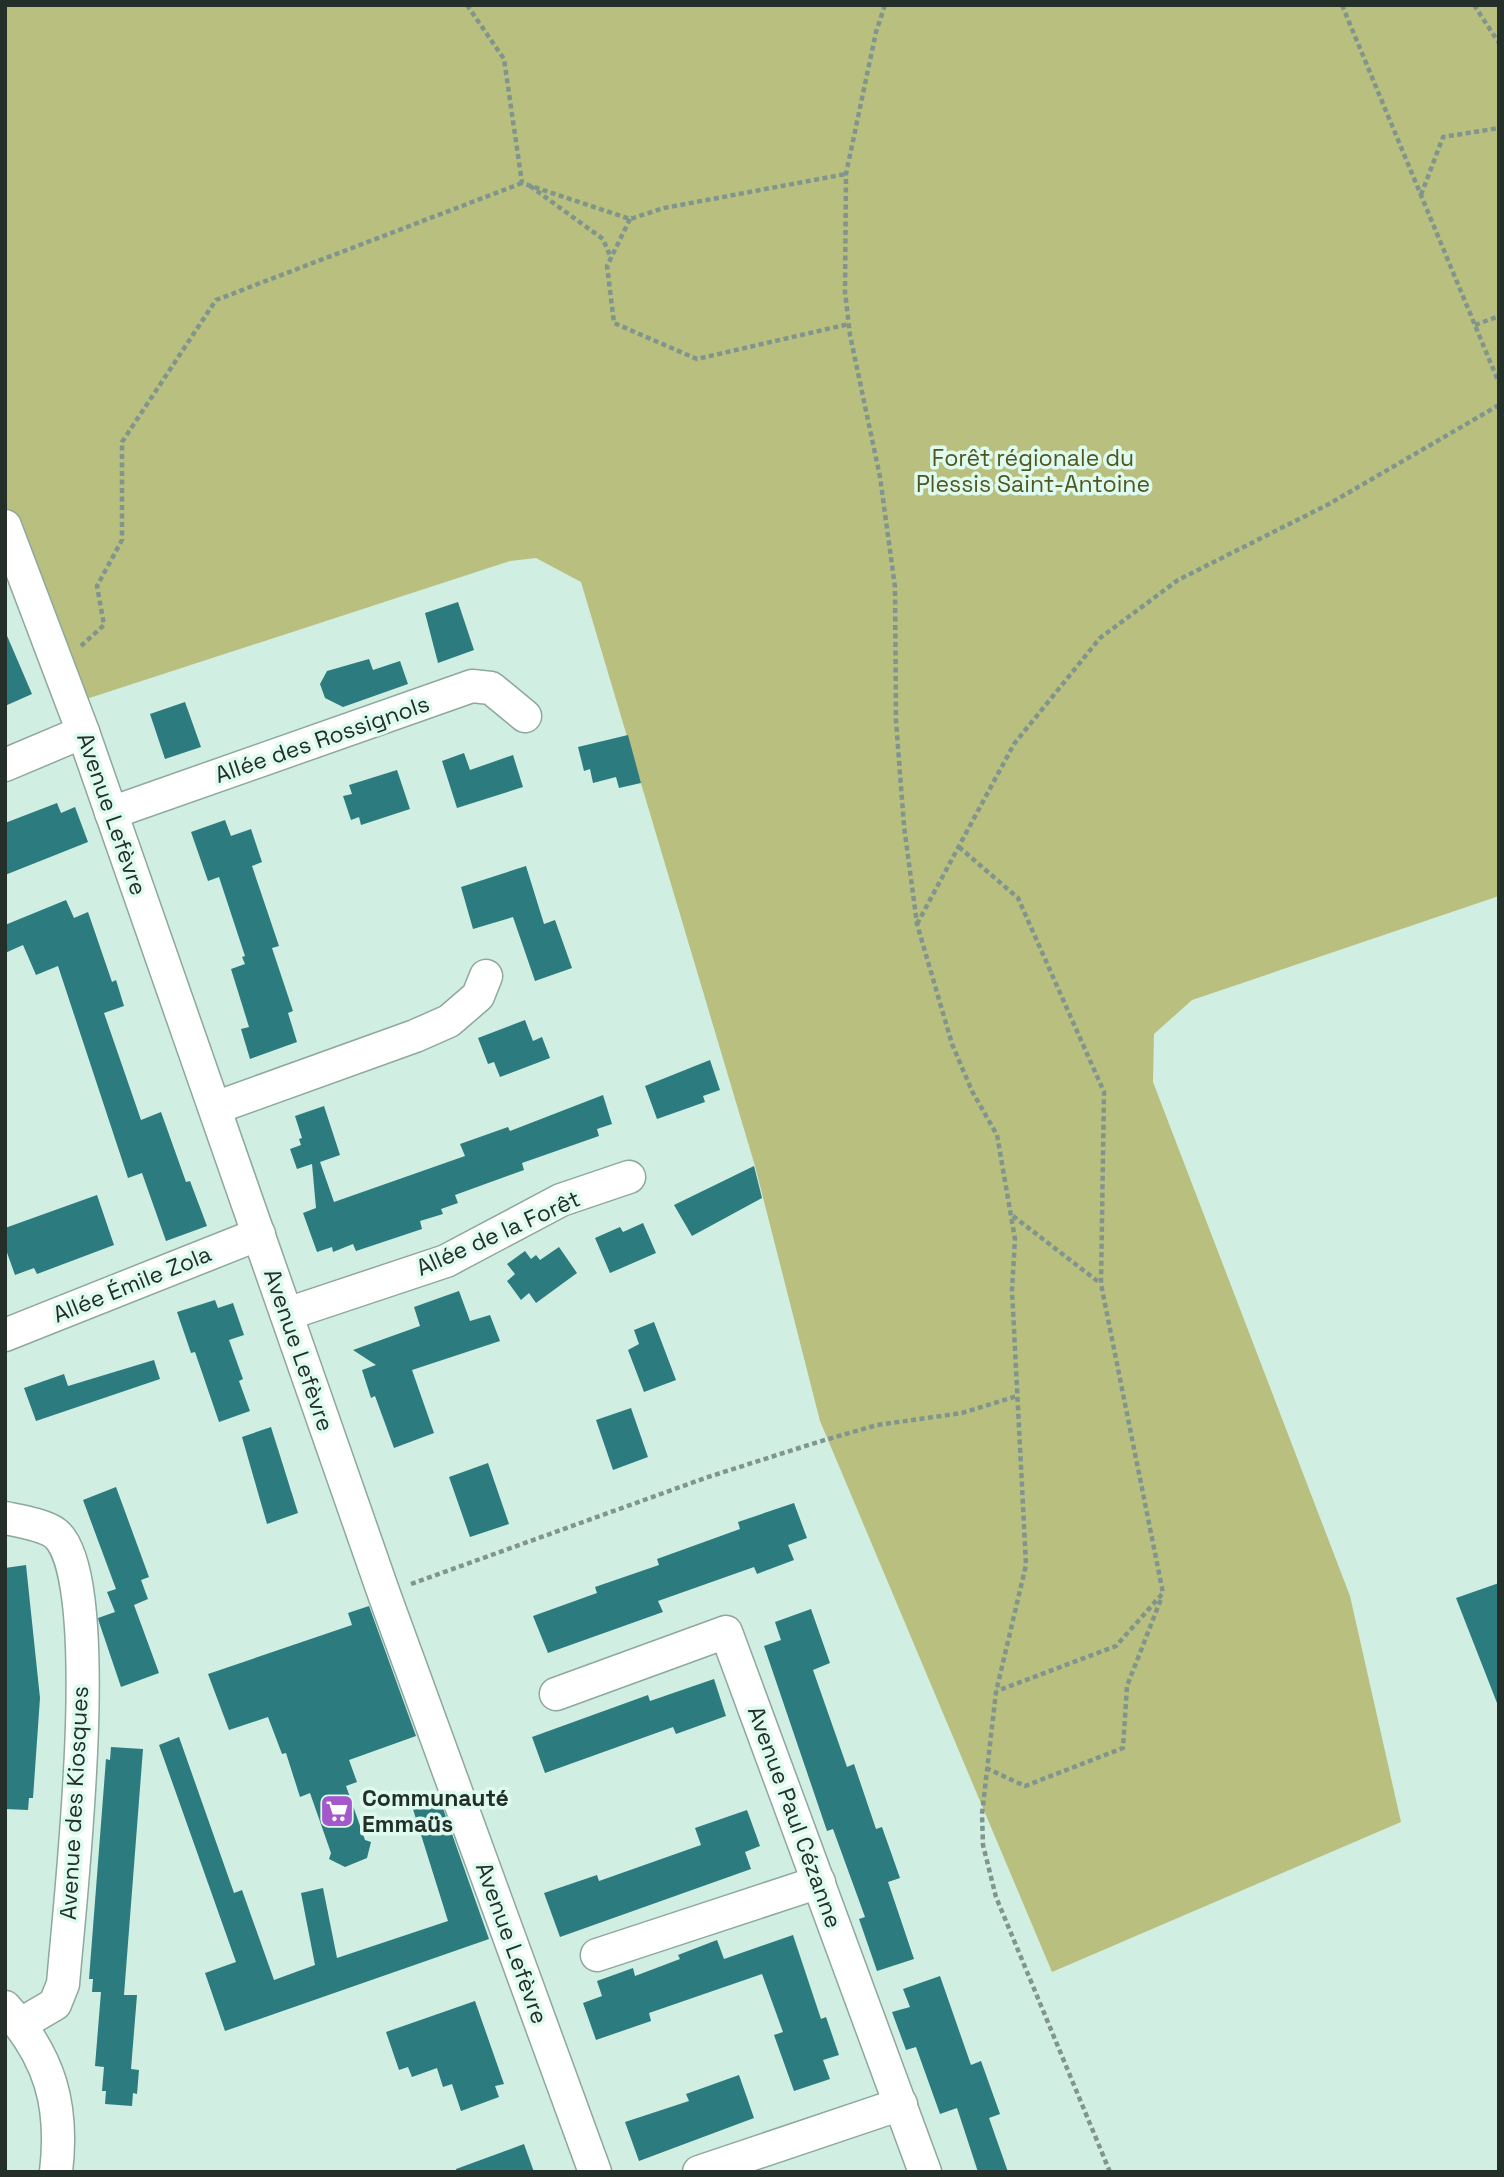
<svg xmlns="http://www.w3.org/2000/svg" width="1504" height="2177" font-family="'Space Grotesk',sans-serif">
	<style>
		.green { fill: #b9bf7e }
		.building { fill: #2c7b7e }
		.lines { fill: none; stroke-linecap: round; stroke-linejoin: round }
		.minor-casing { stroke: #8da89e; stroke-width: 35 }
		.path { stroke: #80958d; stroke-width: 4.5; stroke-dasharray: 5 3.5; stroke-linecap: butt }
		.minor { stroke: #fff; stroke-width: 32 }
		.labels { text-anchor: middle; stroke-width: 7; stroke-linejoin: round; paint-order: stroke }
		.park-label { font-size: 23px; fill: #525520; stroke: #defbf0 }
		.street-label { font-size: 23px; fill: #242f2a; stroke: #defbf0 }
		.poi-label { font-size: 23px; font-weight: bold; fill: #242f2a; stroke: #defbf0; text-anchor: start }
	</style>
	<rect width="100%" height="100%" fill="#d1eee3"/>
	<path class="green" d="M 5,5 L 1499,5 L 1499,896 L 1192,1000 L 1154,1034 L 1153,1082 L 1350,1596 L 1401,1822 L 1052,1972 L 820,1421 L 755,1166 L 581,582 L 536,558 L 510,561 L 74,703 L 5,514 Z"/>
	<g class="building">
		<path d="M 458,602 L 474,650 L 438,663 L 425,613 Z"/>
		<path d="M 5,631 L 32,694 L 5,706 Z"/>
		<path d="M 369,659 L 373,670 L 400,661 L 408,684 L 343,707 L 325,698 L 320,684 L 327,671 Z"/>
		<path d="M 185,702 L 201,747 L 165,759 L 150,714 Z"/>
		<path d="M 628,735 L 641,783 L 619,788 L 616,777 L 593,783 L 590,769 L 584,771 L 578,747 Z"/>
		<path d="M 464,753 L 470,770 L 513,755 L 523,787 L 457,808 L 442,761 Z"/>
		<path d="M 397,770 L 410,809 L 361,825 L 359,817 L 351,820 L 343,796 L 352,794 L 349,785 Z"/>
		<path d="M 57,803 L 61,813 L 75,807 L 88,842 L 5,875 L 5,823 Z"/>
		<path d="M 225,820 L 231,836 L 251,829 L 262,862 L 252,866 L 279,946 L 272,948 L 293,1011 L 288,1013 L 297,1042 L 250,1059 L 241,1029 L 249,1027 L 231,969 L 245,964 L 242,957 L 245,956 L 219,877 L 208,881 L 191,832 Z"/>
		<path d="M 526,866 L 544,924 L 555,920 L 572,968 L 535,981 L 513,917 L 473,929 L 461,887 Z"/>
		<path d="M 66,900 L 74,918 L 88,912 L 112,982 L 116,980 L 124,1006 L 104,1013 L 141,1120 L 161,1112 L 186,1182 L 190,1181 L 207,1226 L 166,1241 L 142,1173 L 128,1178 L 58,966 L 36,975 L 23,945 L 5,953 L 5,925 Z"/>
		<path d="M 525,1020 L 533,1041 L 542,1037 L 550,1058 L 500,1077 L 494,1062 L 488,1064 L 478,1038 Z"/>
		<path d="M 710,1060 L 720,1090 L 703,1096 L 705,1102 L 657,1119 L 645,1086 Z"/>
		<path d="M 603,1095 L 612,1124 L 597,1129 L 599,1136 L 522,1163 L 524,1170 L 455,1195 L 458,1203 L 441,1209 L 443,1214 L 420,1221 L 422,1229 L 356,1251 L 353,1244 L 333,1252 L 332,1247 L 317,1252 L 303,1213 L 316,1208 L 312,1164 L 297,1169 L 290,1149 L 301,1145 L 299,1139 L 302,1138 L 295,1116 L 324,1106 L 340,1155 L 320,1162 L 334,1202 L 465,1156 L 460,1144 L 508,1127 L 510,1131 Z"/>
		<path d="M 754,1166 L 762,1198 L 692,1236 L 674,1205 Z"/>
		<path d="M 97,1195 L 114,1245 L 37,1274 L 34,1268 L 15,1275 L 5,1247 L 5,1228 Z"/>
		<path d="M 643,1223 L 656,1253 L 610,1273 L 595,1238 L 620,1227 L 623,1232 Z"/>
		<path d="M 559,1247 L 577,1273 L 536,1303 L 529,1293 L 521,1300 L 507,1281 L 515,1274 L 507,1264 L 525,1251 L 531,1259 L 536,1255 L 540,1260 Z"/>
		<path d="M 459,1291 L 470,1321 L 490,1315 L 500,1341 L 412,1370 L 434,1433 L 394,1448 L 375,1396 L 371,1398 L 362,1370 L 376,1365 L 353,1350 L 420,1326 L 414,1307 Z"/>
		<path d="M 215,1300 L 218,1308 L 233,1303 L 244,1335 L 229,1340 L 243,1379 L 239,1381 L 250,1411 L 219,1422 L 195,1352 L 191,1353 L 177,1312 Z"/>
		<path d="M 654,1322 L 676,1380 L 644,1392 L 628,1350 L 639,1344 L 634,1330 Z"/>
		<path d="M 154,1360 L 160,1379 L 36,1421 L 24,1388 L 64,1374 L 68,1386 Z"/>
		<path d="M 631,1408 L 648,1457 L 613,1470 L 596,1420 Z"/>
		<path d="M 271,1427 L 298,1513 L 267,1524 L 242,1437 Z"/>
		<path d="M 488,1463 L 509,1524 L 470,1537 L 449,1477 Z"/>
		<path d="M 116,1487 L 149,1577 L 141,1580 L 148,1599 L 134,1605 L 159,1673 L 121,1687 L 99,1622 L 98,1618 L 115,1612 L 107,1592 L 116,1589 L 83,1500 Z"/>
		<path d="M 794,1503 L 807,1538 L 788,1545 L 794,1560 L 757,1574 L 754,1567 L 658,1601 L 663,1612 L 548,1653 L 533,1616 L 597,1593 L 595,1587 L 659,1565 L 657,1559 L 740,1529 L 738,1522 Z"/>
		<path d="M 26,1565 L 40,1698 L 33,1798 L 29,1798 L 28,1810 L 5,1809 L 5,1568 Z"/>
		<path d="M 1499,1583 L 1499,1703 L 1497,1703 L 1456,1598 Z"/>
		<path d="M 369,1606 L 416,1736 L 349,1760 L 357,1782 L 346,1786 L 365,1840 L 371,1842 L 367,1858 L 345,1867 L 329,1859 L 331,1853 L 310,1793 L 300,1797 L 286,1753 L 282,1754 L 268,1717 L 229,1730 L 208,1674 L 352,1625 L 348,1613 Z"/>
		<path d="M 811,1609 L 830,1663 L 813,1670 L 847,1767 L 854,1764 L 876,1829 L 882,1827 L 900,1878 L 888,1882 L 914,1959 L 877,1971 L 859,1919 L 865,1917 L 833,1829 L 827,1831 L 764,1646 L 781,1640 L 775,1622 Z"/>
		<path d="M 714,1679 L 726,1716 L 676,1734 L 673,1727 L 545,1773 L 532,1737 L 648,1695 L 650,1701 Z"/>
		<path d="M 179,1737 L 234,1893 L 242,1890 L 274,1980 L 315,1965 L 301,1893 L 323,1888 L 337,1958 L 448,1921 L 412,1806 L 439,1797 L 489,1939 L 225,2031 L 205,1973 L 236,1962 L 159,1745 Z"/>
		<path d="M 111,1747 L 143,1749 L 124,1995 L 137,1995 L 131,2069 L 139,2070 L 137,2094 L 133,2093 L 132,2106 L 105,2104 L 106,2091 L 102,2091 L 104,2067 L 95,2066 L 101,1992 L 92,1992 L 93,1979 L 89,1979 L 106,1759 L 110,1760 Z"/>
		<path d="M 747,1810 L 760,1846 L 745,1852 L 751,1869 L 560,1937 L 544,1893 L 597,1875 L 599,1881 L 701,1845 L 695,1828 Z"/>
		<path d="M 793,1935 L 821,2019 L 826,2017 L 839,2055 L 823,2060 L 830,2079 L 794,2091 L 774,2035 L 783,2032 L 762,1974 L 649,2013 L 651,2021 L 596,2040 L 583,2003 L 602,1996 L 597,1981 L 633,1968 L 635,1976 L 680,1959 L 678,1955 L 717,1940 L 724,1959 Z"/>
		<path d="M 940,1976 L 971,2065 L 981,2061 L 1000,2114 L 989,2118 L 1008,2172 L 978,2172 L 957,2108 L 940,2114 L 916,2047 L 906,2050 L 892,2012 L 910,2007 L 903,1989 Z"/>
		<path d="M 475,2001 L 504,2084 L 495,2086 L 499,2097 L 461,2111 L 452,2084 L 443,2087 L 437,2068 L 412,2077 L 408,2067 L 399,2070 L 386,2032 Z"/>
		<path d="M 739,2075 L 754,2118 L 639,2161 L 625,2122 L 689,2101 L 686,2094 Z"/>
		<path d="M 524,2144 L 534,2172 L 456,2172 L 456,2169 Z"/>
	</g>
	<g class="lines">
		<g class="minor-casing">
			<g id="minor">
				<path d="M 5,526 L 83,732 L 384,1594 L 595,2172"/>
				<path d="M 5,765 L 83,732"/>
				<path d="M 111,813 L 472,686 L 491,688 L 525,716"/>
				<path d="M 215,1108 L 415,1036 L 449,1021 L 478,996 L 486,976"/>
				<path d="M 287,1314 L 446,1261 L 561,1200 L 629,1177"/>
				<path d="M 5,1335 L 259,1234"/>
				<path d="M 5,1518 C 19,1521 45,1525 56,1534 C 108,1579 69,1909 63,1984 L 55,2004 L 21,2024"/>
				<path d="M 556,1694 L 726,1632 L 925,2172"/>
				<path d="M 597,1955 L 819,1882"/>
				<path d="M 5,2007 C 50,2057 64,2105 56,2172"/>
				<path d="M 699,2172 L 901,2104"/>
			</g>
		</g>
		<g class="path">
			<path d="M 467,5 L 504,59 L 522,183 L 630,219 L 664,208 L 846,174"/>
			<path d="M 885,5 L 876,32 L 846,174 L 845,292 L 850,335 L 880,477 L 895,587 L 896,721 L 904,826 L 917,924 L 952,1044 L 972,1091 L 997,1135 L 1015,1239 L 1012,1290 L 1026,1565 L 996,1692 L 982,1814 L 983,1845 L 996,1897 L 1110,2172"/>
			<path d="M 1342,5 L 1499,383"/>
			<path d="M 1474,5 L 1499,43"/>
			<path d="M 530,186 L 603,239 L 611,258"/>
			<path d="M 1421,195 L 1443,137 L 1499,128"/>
			<path d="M 630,219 L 607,266 L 614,323 L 697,359 L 849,324"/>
			<path d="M 1475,325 L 1499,316"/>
			<path d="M 81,646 L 104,625 L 97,586 L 122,540 L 122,442 L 216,300 L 522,183"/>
			<path d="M 959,847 L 1018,898 L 1104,1092 L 1101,1284 L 1163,1593 L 1116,1646 L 997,1691"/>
			<path d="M 917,924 L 1014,744 L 1100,638 L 1178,580 L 1329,504 L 1499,405"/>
			<path d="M 1013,1216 L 1100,1283"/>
			<path d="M 411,1584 L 708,1477 L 818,1442 L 877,1425 L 962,1413 L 1017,1396"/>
			<path d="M 986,1768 L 1025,1786 L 1123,1748 L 1127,1686 L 1161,1599"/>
		</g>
		<use href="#minor" class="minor"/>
	</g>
	<defs>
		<g id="supermarket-square" transform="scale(1.75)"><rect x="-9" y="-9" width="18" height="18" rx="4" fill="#a458cb" stroke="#defbf0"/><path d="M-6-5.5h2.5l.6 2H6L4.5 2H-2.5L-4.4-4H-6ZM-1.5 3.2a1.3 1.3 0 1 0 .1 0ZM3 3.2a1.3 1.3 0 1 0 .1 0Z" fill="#fff"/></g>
	</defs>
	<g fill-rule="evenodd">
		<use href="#supermarket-square" x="337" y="1811"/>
	</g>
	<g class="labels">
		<g class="park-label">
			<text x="1033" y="466">Forêt régionale du<tspan x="1033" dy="26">Plessis Saint-Antoine</tspan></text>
		</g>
		<g class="street-label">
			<text transform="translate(322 739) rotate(-19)" y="8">Allée des Rossignols</text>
			<text transform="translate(112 814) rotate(71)" y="8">Avenue Lefèvre</text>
			<text transform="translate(498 1233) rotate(-24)" y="8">Allée de la Forêt</text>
			<text transform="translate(132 1284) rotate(-22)" y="8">Allée Émile Zola</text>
			<text transform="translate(299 1350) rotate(71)" y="8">Avenue Lefèvre</text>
			<text transform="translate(74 1803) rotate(-87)" y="8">Avenue des Kiosques</text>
			<text transform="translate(795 1817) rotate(70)" y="8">Avenue Paul Cézanne</text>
			<text transform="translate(512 1943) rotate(70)" y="8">Avenue Lefèvre</text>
		</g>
		<g class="poi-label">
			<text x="362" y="1806">Communauté<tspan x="362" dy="26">Emmaüs</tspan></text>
		</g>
	</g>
	<rect width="1504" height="2177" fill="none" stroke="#242f2a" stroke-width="14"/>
</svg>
